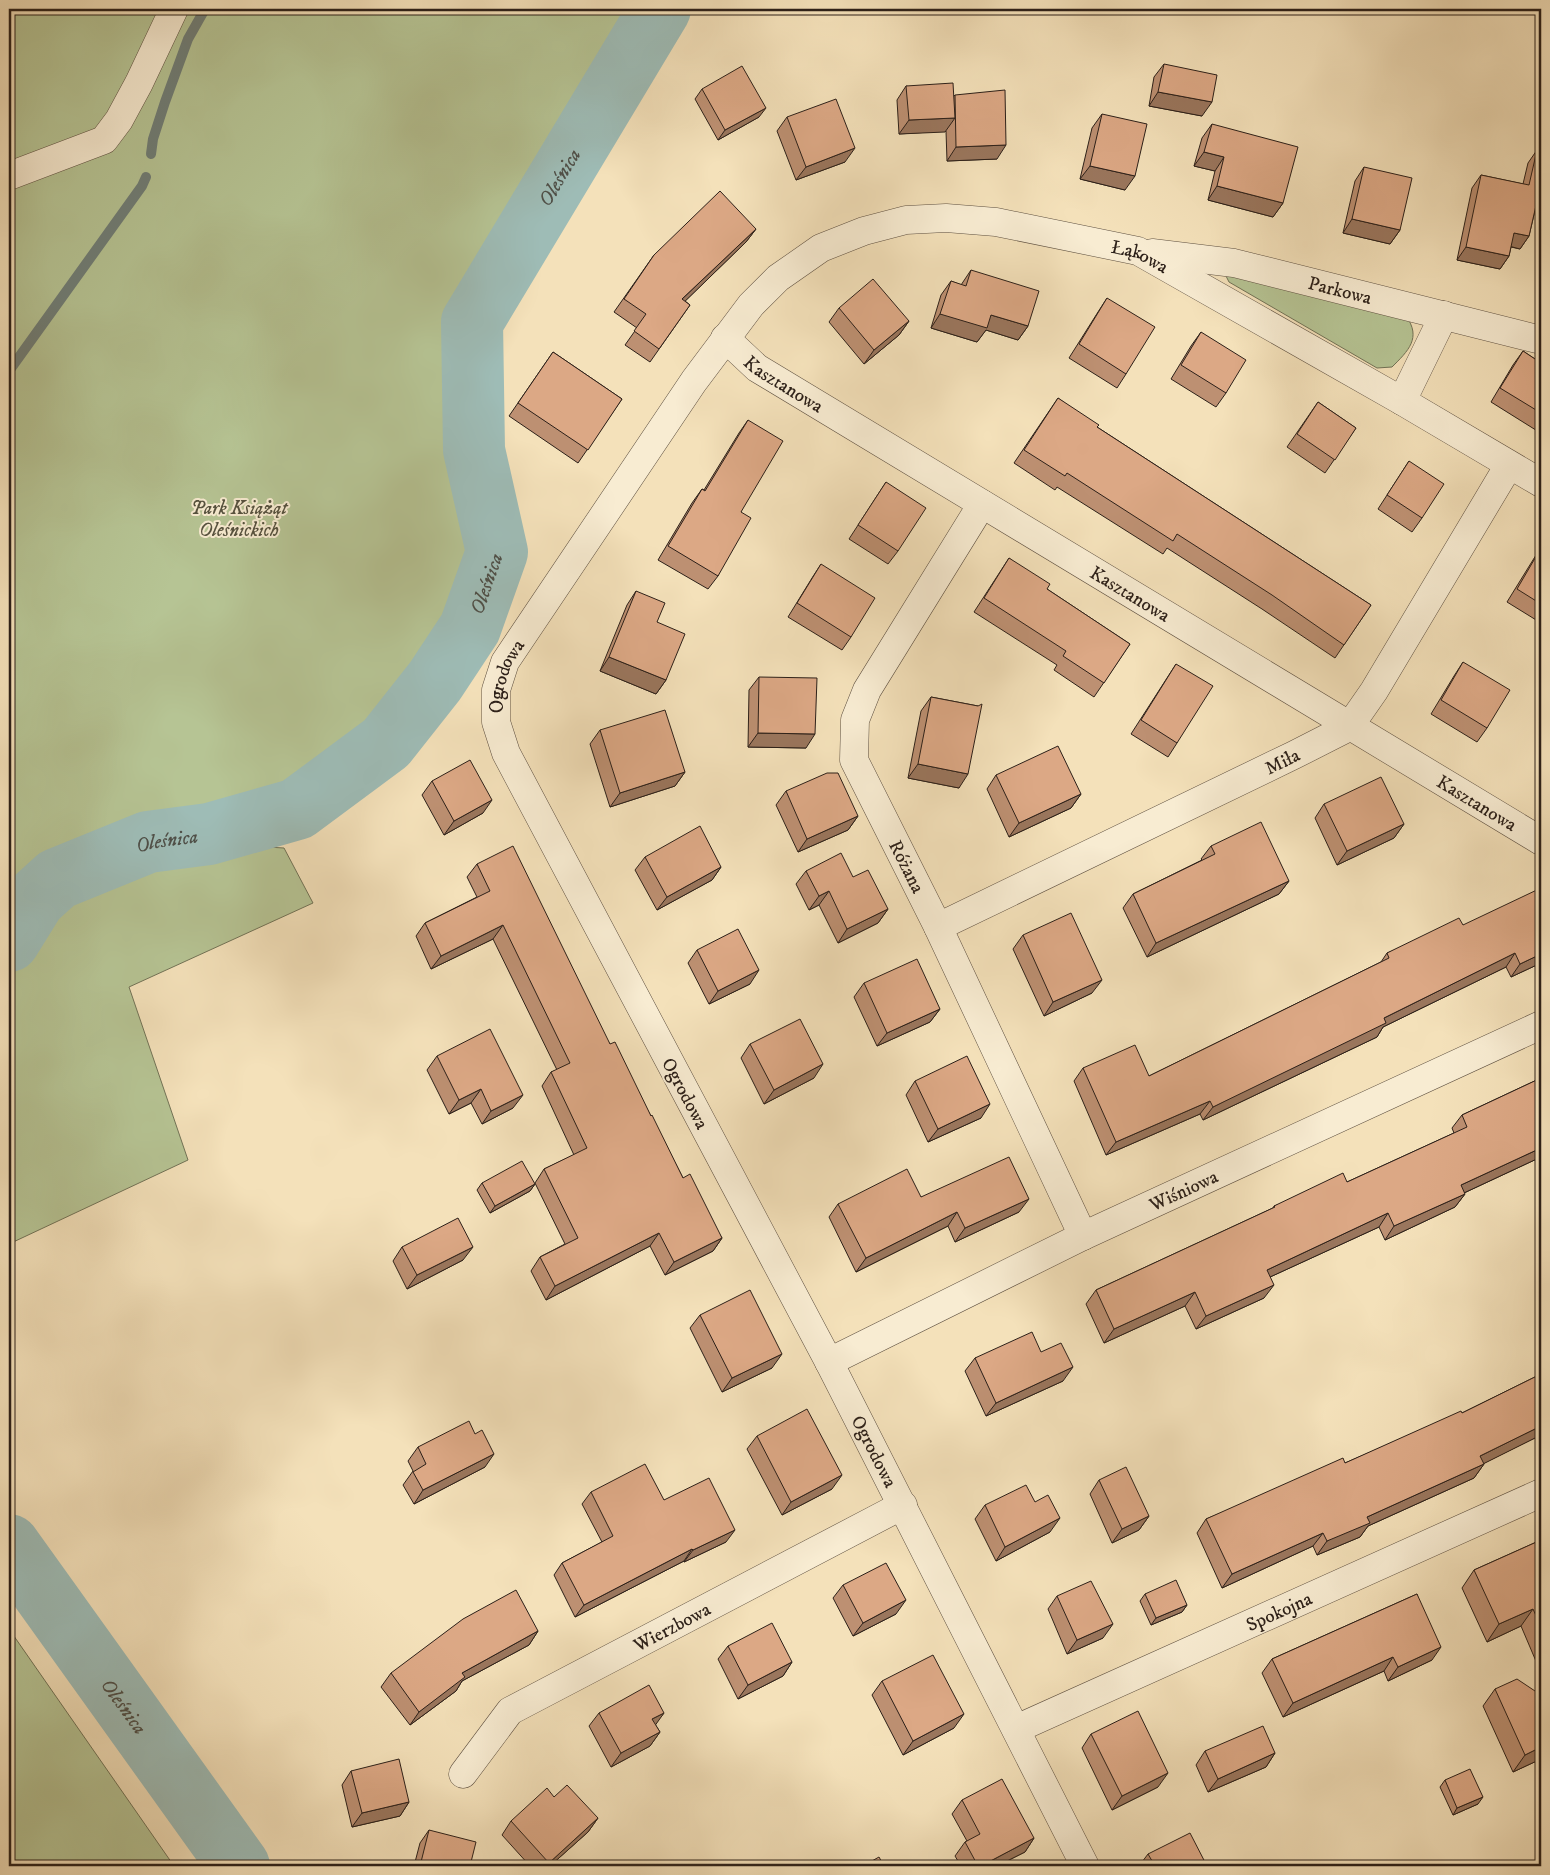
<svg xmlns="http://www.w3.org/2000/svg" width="1550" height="1875" font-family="'IM FELL DW Pica',serif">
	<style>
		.green { fill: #b6c494; stroke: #717256 }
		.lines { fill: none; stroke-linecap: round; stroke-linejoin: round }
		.stream { stroke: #707e77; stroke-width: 10 }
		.river { stroke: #9ebcb6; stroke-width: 62 }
		.street-casing { stroke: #5e5041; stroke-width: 29 }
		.street { stroke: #f8ecd2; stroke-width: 28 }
		.wall { fill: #bd9072; stroke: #2c2019 }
		.shaded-wall { fill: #9a765d; stroke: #2c2019 }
		.building { fill: #dca885; stroke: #2c2019 }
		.labels { text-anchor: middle; stroke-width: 4; stroke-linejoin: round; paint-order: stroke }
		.street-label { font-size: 19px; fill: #2c2019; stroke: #f8ecd2 }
		.park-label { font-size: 19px; font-style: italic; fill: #55513e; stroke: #f8ecd2 }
		.water-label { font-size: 20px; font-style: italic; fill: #4e4f48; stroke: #f8ecd2 }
	</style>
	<rect width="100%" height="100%" fill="#f4e1ba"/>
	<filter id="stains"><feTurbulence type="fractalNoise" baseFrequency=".004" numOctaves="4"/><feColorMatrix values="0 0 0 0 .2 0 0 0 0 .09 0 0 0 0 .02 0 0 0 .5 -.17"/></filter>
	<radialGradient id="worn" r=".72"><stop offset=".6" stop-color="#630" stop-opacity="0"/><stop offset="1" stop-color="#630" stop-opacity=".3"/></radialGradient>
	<g class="green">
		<path d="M 9,9 L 642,9 L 452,325 L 475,564 L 411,687 L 339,765 L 272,799 L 163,830 L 52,870 L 9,899 Z"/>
		<path d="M 1230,274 L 1406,316 C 1422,338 1408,351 1392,367 L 1377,368 L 1229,282 L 1226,276 Z"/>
		<path d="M 267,847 L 284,848 L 313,903 L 129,987 L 188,1160 L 9,1244 L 9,973 L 20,952 L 44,919 L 67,899 L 108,880 L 170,860 Z"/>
		<path d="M 9,1629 L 174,1866 L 9,1866 Z"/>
	</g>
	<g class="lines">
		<g class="stream">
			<path d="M 151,154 L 153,139 L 165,102 L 188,39 L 205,9"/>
			<path d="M 9,371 L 142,186 L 146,177"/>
		</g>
		<g class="river">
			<path id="s1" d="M 9,941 L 35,899 L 57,879 L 148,842 L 209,834 L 297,809 L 386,743 L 435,681 L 470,628 L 497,552 L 474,450 L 472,322 L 660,9"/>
			<path id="s2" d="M 9,1545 L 239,1866"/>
		</g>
		<g class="street-casing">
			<g id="street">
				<path d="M 9,176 L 104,140 L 119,120 L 139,83 L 174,9"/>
				<path id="s3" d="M 1152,253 L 1234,263 L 1541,340"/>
				<path id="s4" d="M 725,338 L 757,368 L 1541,841"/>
				<path d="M 1402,401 L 1444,315"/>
				<path id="s5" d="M 982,504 L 867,690 L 855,720 L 854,760 L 938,927 L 1083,1236"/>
				<path id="s6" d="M 938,927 L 1294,755 L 1349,727 L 1374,691 L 1509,465"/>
				<path id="s7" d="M 829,1362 L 1083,1236 L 1541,1025"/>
				<path id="s8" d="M 1016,1729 L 1541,1493"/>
				<path id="s9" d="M 463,1774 L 510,1711 L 903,1505"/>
				<path id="s10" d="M 1085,1866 L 829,1362 L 506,753 L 496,722 L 496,690 L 505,662 L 694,381 L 751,305 L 778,278 L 821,248 L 864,231 L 906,220 L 946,218 L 996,222 L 1138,251 L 1402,401 L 1541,483"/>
			</g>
		</g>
		<use href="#street" class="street"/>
	</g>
	<g class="wall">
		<path d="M 1164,64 L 1202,116 L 1149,106 L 1154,77 Z"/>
		<path d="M 906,86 L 954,96 L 955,95 L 997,159 L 947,161 L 946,131 L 899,134 L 897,100 Z"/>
		<path d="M 702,89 L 759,117 L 718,140 L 695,99 Z"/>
		<path d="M 1102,114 L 1125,190 L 1080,179 L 1092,128 Z"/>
		<path d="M 787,117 L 845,162 L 796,180 L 777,131 Z"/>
		<path d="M 1212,124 L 1283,203 L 1273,217 L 1208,200 L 1215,171 L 1194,166 L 1202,138 Z"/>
		<path d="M 1537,150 L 1537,202 L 1529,236 L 1520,249 L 1511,247 L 1509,256 L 1500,269 L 1457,260 L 1472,188 L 1481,175 L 1523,184 L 1528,163 Z"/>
		<path d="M 1364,167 L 1400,230 L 1390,244 L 1343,233 L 1355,181 Z"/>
		<path d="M 756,229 L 746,242 L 685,301 L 690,305 L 650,362 L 625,345 L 637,328 L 614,312 L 654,255 Z"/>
		<path d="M 971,270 L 1028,326 L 1018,340 L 986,330 L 977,342 L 931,328 L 941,295 L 951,281 L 961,285 Z"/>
		<path d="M 1107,298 L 1126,374 L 1117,388 L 1069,358 L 1098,312 Z"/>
		<path d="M 839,308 L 909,321 L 899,335 L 864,364 L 829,322 Z"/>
		<path d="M 1201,332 L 1226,393 L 1216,407 L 1171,379 L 1191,346 Z"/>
		<path d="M 1523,351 L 1541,363 L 1541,429 L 1539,432 L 1491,402 L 1513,365 Z"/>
		<path d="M 553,352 L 622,399 L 578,463 L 509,416 Z"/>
		<path d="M 1058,398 L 1097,427 L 1371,605 L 1335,658 L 1262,609 L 1167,548 L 1163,554 L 1057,487 L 1055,490 L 1014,463 Z"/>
		<path d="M 1318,402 L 1356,428 L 1325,473 L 1287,447 Z"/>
		<path d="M 748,420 L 741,512 L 718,576 L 708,589 L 658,560 L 692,503 L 702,489 L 704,490 L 739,433 Z"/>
		<path d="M 1409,461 L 1422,518 L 1412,532 L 1378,509 Z"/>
		<path d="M 886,482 L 898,551 L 888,564 L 849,539 Z"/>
		<path d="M 1541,547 L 1541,623 L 1507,602 Z"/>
		<path d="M 1009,558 L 1047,589 L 1130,644 L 1094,697 L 1054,670 L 1057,665 L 974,612 Z"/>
		<path d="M 821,564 L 851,637 L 842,650 L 788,617 L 812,578 Z"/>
		<path d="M 636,591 L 657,622 L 666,680 L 656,694 L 600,671 L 627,605 Z"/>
		<path d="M 1463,662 L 1487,728 L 1477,742 L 1431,714 L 1454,676 Z"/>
		<path d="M 1176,664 L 1177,743 L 1168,757 L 1131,734 Z"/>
		<path d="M 759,677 L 806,748 L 748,747 L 749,690 Z"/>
		<path d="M 931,697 L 978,706 L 959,788 L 908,778 L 921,711 Z"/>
		<path d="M 600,730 L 685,772 L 675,786 L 610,807 L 590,744 Z"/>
		<path d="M 996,775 L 1081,794 L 1071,808 L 1009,837 L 987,789 Z"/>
		<path d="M 432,781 L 483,813 L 444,835 L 422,795 Z"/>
		<path d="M 786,791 L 858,816 L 848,830 L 798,852 L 776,805 Z"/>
		<path d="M 1324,804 L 1404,824 L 1394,838 L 1337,865 L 1315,818 Z"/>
		<path d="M 1211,846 L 1289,881 L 1279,894 L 1147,957 L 1123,908 L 1133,894 L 1202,860 L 1201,859 Z"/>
		<path d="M 645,857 L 721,867 L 712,880 L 657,910 L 635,870 Z"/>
		<path d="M 477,864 L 610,1044 L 651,1116 L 683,1178 L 722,1238 L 713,1251 L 665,1275 L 650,1246 L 546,1300 L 531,1271 L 540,1257 L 565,1244 L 535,1183 L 544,1169 L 574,1155 L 542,1086 L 551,1072 L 557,1070 L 493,939 L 431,969 L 416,936 L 425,923 L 477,897 L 467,877 Z"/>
		<path d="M 806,871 L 853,877 L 888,909 L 878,923 L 838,943 L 819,905 L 809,910 L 796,884 Z"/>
		<path d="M 1463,925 L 1541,963 L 1511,977 L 1506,967 L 1383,1027 L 1377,1037 L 1203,1120 L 1200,1114 L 1106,1155 L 1074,1081 L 1083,1068 L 1149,1076 L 1381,962 L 1387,953 Z"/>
		<path d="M 1023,935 L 1092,993 L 1044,1016 L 1013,949 Z"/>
		<path d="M 697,950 L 750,984 L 709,1004 L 688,963 Z"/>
		<path d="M 864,983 L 940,1009 L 930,1022 L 877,1046 L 854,997 Z"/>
		<path d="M 750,1044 L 814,1078 L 764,1104 L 741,1058 Z"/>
		<path d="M 437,1056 L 513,1108 L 482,1124 L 471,1103 L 449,1114 L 427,1070 Z"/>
		<path d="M 1541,1078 L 1541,1157 L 1464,1193 L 1465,1194 L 1455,1207 L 1385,1240 L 1379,1227 L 1270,1277 L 1264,1298 L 1196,1329 L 1185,1306 L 1104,1343 L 1086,1304 L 1096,1290 L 1273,1208 L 1274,1206 L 1347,1182 L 1454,1133 L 1452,1128 L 1462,1115 Z"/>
		<path d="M 915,1081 L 981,1118 L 928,1142 L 906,1095 Z"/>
		<path d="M 482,1183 L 535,1184 L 530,1191 L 490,1213 L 477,1190 Z"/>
		<path d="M 921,1197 L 1019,1212 L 955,1242 L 948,1226 L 856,1272 L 829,1217 L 838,1204 Z"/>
		<path d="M 402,1247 L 463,1260 L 407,1289 L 393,1261 Z"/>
		<path d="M 700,1315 L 772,1368 L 722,1392 L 690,1328 Z"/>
		<path d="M 1041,1352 L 1063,1381 L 986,1416 L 965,1371 L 975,1358 Z"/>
		<path d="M 1541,1374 L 1541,1435 L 1484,1463 L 1484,1464 L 1474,1478 L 1368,1526 L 1360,1537 L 1317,1555 L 1313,1546 L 1222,1588 L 1197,1533 L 1206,1519 L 1345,1463 L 1462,1413 Z"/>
		<path d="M 757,1436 L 832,1489 L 782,1515 L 747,1449 Z"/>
		<path d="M 418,1447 L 485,1467 L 414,1504 L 403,1485 L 413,1471 L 408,1461 Z"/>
		<path d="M 1099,1480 L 1149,1516 L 1139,1530 L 1112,1543 L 1090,1494 Z"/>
		<path d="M 591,1492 L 664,1500 L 726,1542 L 684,1562 L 684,1561 L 575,1617 L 554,1575 L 562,1563 L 602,1542 L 582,1504 Z"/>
		<path d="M 985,1505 L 1050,1532 L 996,1561 L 975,1519 Z"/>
		<path d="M 1541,1540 L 1541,1673 L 1521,1626 L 1487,1642 L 1462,1588 L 1474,1570 Z"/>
		<path d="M 843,1585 L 896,1614 L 853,1636 L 833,1598 Z"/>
		<path d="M 1145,1594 L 1187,1605 L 1182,1612 L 1151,1625 L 1140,1601 Z"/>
		<path d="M 1417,1594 L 1432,1660 L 1388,1681 L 1384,1671 L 1283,1717 L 1262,1673 L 1272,1659 Z"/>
		<path d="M 1057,1596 L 1103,1638 L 1067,1654 L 1048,1609 Z"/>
		<path d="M 538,1631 L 529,1645 L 462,1681 L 456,1691 L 410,1725 L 381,1687 L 391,1673 Z"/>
		<path d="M 728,1646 L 792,1662 L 783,1676 L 738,1699 L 718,1659 Z"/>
		<path d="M 882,1681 L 954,1728 L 903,1755 L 872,1695 Z"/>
		<path d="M 1495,1689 L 1541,1695 L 1541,1759 L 1513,1772 L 1483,1706 Z"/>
		<path d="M 599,1713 L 664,1713 L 655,1724 L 660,1732 L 650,1746 L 611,1767 L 589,1726 Z"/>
		<path d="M 1091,1734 L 1158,1787 L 1112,1810 L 1082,1748 Z"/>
		<path d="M 1205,1751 L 1275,1753 L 1266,1767 L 1208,1792 L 1196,1765 Z"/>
		<path d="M 351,1771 L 409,1802 L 400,1816 L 352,1827 L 342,1785 Z"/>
		<path d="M 1445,1780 L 1478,1804 L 1453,1815 L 1440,1787 Z"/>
		<path d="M 554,1797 L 598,1818 L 588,1832 L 550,1866 L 530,1866 L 502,1835 L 511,1821 Z"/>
		<path d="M 962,1800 L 1034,1838 L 1025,1852 L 997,1866 L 961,1866 L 955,1856 L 965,1842 L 967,1841 L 952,1814 Z"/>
		<path d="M 429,1830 L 470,1866 L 414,1866 L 420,1843 Z"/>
		<path d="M 1148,1854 L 1207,1866 L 1139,1866 Z"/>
	</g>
	<g class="shaded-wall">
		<path d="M 1158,92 L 1212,102 L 1202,116 L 1149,106 Z"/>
		<path d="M 766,108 L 759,117 L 718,140 L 725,130 Z"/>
		<path d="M 955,118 L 945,132 L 899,134 L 909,120 Z"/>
		<path d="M 1006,145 L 997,159 L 947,161 L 956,147 Z"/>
		<path d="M 855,148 L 845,162 L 796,180 L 806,167 Z"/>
		<path d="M 1204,152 L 1224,157 L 1215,171 L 1194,166 Z"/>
		<path d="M 1090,166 L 1135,176 L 1125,190 L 1080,179 Z"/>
		<path d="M 1217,186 L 1283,203 L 1273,217 L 1208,200 Z"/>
		<path d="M 1540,188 L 1541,188 L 1541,203 L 1531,201 Z"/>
		<path d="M 1352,219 L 1400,230 L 1390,244 L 1343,233 Z"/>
		<path d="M 756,229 L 746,242 L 673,313 L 682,299 Z"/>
		<path d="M 1514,233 L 1529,236 L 1520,249 L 1505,245 Z"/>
		<path d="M 1466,247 L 1509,256 L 1500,269 L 1457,260 Z"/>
		<path d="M 940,314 L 991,315 L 1028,326 L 1018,340 L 986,330 L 977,342 L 931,328 Z"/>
		<path d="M 909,321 L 899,335 L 864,364 L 874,350 Z"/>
		<path d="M 609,657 L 666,680 L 656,694 L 600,671 Z"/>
		<path d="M 758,733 L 815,734 L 806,748 L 748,747 Z"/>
		<path d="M 918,764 L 968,774 L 959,788 L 908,778 Z"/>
		<path d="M 685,772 L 675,786 L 610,807 L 620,793 Z"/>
		<path d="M 1081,794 L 1071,808 L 1009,837 L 1019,823 Z"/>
		<path d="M 492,800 L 483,813 L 444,835 L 454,821 Z"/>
		<path d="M 858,816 L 848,830 L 798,852 L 807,839 Z"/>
		<path d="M 1404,824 L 1394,838 L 1337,865 L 1347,851 Z"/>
		<path d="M 721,867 L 712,880 L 657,910 L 667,897 Z"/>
		<path d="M 1289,881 L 1279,894 L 1147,957 L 1156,943 Z"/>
		<path d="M 829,891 L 819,905 L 809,910 L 819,896 Z"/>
		<path d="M 888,909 L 878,923 L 838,943 L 847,929 Z"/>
		<path d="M 503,925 L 493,939 L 431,969 L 441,956 Z"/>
		<path d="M 1515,953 L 1506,967 L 1383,1027 L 1377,1037 L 1203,1120 L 1213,1107 L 1384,1018 Z"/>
		<path d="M 1541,954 L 1541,963 L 1511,977 L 1520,964 Z"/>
		<path d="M 759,970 L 750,984 L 709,1004 L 718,991 Z"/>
		<path d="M 1102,980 L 1092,993 L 1044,1016 L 1053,1002 Z"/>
		<path d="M 940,1009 L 930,1022 L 877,1046 L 887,1033 Z"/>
		<path d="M 823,1064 L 814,1078 L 764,1104 L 774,1090 Z"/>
		<path d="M 481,1089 L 471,1103 L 449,1114 L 459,1100 Z"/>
		<path d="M 523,1095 L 513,1108 L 482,1124 L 491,1111 Z"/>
		<path d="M 1210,1101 L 1200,1114 L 1106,1155 L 1116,1142 Z"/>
		<path d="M 990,1104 L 981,1118 L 928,1142 L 938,1129 Z"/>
		<path d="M 1541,1148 L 1541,1157 L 1451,1199 L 1461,1185 Z"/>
		<path d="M 535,1184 L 530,1191 L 490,1213 L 495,1206 Z"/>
		<path d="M 1465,1194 L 1455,1207 L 1385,1240 L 1394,1226 Z"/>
		<path d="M 1029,1199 L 1019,1212 L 955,1242 L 965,1228 Z"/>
		<path d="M 957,1212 L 948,1226 L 856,1272 L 866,1258 Z"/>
		<path d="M 1388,1213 L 1379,1227 L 1257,1283 L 1267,1270 Z"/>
		<path d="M 659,1233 L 650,1246 L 546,1300 L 555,1286 Z"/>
		<path d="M 722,1238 L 713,1251 L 665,1275 L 674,1262 Z"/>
		<path d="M 473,1247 L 463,1260 L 407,1289 L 417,1275 Z"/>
		<path d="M 1274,1285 L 1264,1298 L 1196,1329 L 1206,1316 Z"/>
		<path d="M 1195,1292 L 1185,1306 L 1104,1343 L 1114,1329 Z"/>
		<path d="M 782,1354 L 772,1368 L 722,1392 L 732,1378 Z"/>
		<path d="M 1073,1367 L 1063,1381 L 986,1416 L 996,1403 Z"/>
		<path d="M 1541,1426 L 1541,1435 L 1471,1470 L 1480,1456 Z"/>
		<path d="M 494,1454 L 485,1467 L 414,1504 L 423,1490 Z"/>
		<path d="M 1484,1464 L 1474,1478 L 1368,1526 L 1360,1537 L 1317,1555 L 1327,1541 L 1367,1517 Z"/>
		<path d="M 842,1475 L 832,1489 L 782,1515 L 791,1502 Z"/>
		<path d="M 1149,1516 L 1139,1530 L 1112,1543 L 1122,1529 Z"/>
		<path d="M 1060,1518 L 1050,1532 L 996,1561 L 1005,1547 Z"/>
		<path d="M 735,1530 L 726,1542 L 684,1562 L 693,1550 Z"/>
		<path d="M 1323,1533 L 1313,1546 L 1222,1588 L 1232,1574 Z"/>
		<path d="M 692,1549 L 684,1561 L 575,1617 L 584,1605 Z"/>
		<path d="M 906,1600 L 896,1614 L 853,1636 L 863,1623 Z"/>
		<path d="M 1187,1605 L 1182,1612 L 1151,1625 L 1156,1618 Z"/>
		<path d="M 1533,1609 L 1521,1626 L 1487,1642 L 1499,1624 Z"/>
		<path d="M 1113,1624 L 1103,1638 L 1067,1654 L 1077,1640 Z"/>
		<path d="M 538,1631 L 529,1645 L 462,1681 L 456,1691 L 410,1725 L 419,1712 L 462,1673 Z"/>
		<path d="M 1441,1647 L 1432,1660 L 1388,1681 L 1398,1667 Z"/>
		<path d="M 1393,1657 L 1384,1671 L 1283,1717 L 1293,1703 Z"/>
		<path d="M 792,1662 L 783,1676 L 738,1699 L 748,1685 Z"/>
		<path d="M 664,1713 L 654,1727 L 652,1719 Z"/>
		<path d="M 964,1714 L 954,1728 L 903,1755 L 913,1741 Z"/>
		<path d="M 660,1732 L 650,1746 L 611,1767 L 621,1753 Z"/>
		<path d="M 1541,1747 L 1541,1759 L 1513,1772 L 1525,1755 Z"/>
		<path d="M 1275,1753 L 1266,1767 L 1208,1792 L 1218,1779 Z"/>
		<path d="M 1168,1773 L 1158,1787 L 1112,1810 L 1122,1796 Z"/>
		<path d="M 1483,1797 L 1478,1804 L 1453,1815 L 1457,1808 Z"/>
		<path d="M 409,1802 L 400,1816 L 352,1827 L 362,1813 Z"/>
		<path d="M 598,1818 L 588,1832 L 550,1866 L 547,1866 L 549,1863 Z"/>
		<path d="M 1034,1838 L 1025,1852 L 997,1866 L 981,1866 Z"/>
	</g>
	<g class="building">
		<path d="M 1164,64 L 1217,75 L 1212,102 L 1158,92 Z"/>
		<path d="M 742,66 L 766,108 L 725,130 L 702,89 Z"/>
		<path d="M 953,83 L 955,118 L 909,120 L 906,86 Z"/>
		<path d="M 1005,90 L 1006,145 L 956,147 L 955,95 Z"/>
		<path d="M 836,99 L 855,148 L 806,167 L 787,117 Z"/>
		<path d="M 1102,114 L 1147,124 L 1135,176 L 1090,166 Z"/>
		<path d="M 1212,124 L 1298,147 L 1283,203 L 1217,186 L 1224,157 L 1204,152 Z"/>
		<path d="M 1537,150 L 1541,151 L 1541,188 L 1540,188 L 1529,236 L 1514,233 L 1509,256 L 1466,247 L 1481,175 L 1529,185 Z"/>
		<path d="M 1364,167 L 1412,178 L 1400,230 L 1352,219 Z"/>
		<path d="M 720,191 L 756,229 L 682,299 L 690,305 L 659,349 L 634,331 L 646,314 L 624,299 L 654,255 Z"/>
		<path d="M 971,270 L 1039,291 L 1028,326 L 991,315 L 987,328 L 940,314 L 951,281 L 966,286 Z"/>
		<path d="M 873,279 L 909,321 L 874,350 L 839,308 Z"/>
		<path d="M 1107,298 L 1155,327 L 1126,374 L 1079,344 Z"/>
		<path d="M 1201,332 L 1246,360 L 1226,393 L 1181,365 Z"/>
		<path d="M 1523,351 L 1541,363 L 1541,413 L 1500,388 Z"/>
		<path d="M 553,352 L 622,399 L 588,450 L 518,403 Z"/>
		<path d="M 1058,398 L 1099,425 L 1097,427 L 1371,605 L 1344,645 L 1272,595 L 1177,534 L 1173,541 L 1067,473 L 1065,476 L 1024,450 Z"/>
		<path d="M 1318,402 L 1356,428 L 1335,460 L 1297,434 Z"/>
		<path d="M 748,420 L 783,441 L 741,512 L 751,518 L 718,576 L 668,546 L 702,489 L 705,491 Z"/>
		<path d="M 1409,461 L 1444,484 L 1422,518 L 1387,495 Z"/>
		<path d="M 886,482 L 926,508 L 898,551 L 858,525 Z"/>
		<path d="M 1541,548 L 1541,604 L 1517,589 Z"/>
		<path d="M 1009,558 L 1050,584 L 1047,589 L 1130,644 L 1104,683 L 1063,656 L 1066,651 L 984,598 Z"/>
		<path d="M 821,564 L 875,598 L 851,637 L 797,603 Z"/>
		<path d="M 636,591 L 665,603 L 657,622 L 685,634 L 666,680 L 609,657 Z"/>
		<path d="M 1463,662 L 1510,690 L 1487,728 L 1441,700 Z"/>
		<path d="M 1176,664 L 1213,686 L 1177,743 L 1141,720 Z"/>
		<path d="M 759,677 L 817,678 L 815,734 L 758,733 Z"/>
		<path d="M 931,697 L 978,706 L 982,704 L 968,774 L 918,764 Z"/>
		<path d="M 665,710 L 685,772 L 620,793 L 600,730 Z"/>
		<path d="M 1058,746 L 1081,794 L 1019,823 L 996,775 Z"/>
		<path d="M 470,760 L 492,800 L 454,821 L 432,781 Z"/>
		<path d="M 827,773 L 838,773 L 858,816 L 807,839 L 786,791 Z"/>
		<path d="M 1381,777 L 1404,824 L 1347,851 L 1324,804 Z"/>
		<path d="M 1261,822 L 1289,881 L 1156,943 L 1133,894 L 1215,854 L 1211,846 Z"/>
		<path d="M 700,826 L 721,867 L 667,897 L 645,857 Z"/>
		<path d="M 513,846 L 610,1044 L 615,1042 L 651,1116 L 652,1115 L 683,1178 L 690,1174 L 722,1238 L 674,1262 L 659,1233 L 555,1286 L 540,1257 L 578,1238 L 544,1169 L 587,1148 L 551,1072 L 570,1063 L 503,925 L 441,956 L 425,923 L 490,891 L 477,864 Z"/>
		<path d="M 841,853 L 853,877 L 868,870 L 888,909 L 847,929 L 829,891 L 819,896 L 806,871 Z"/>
		<path d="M 1541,888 L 1541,954 L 1520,964 L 1515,953 L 1384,1018 L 1386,1023 L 1213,1107 L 1210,1101 L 1116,1142 L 1083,1068 L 1135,1045 L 1149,1076 L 1389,958 L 1387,953 L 1459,918 L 1463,925 Z"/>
		<path d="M 1071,913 L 1102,980 L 1053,1002 L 1023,935 Z"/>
		<path d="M 738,929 L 759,970 L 718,991 L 697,950 Z"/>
		<path d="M 917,959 L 940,1009 L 887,1033 L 864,983 Z"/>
		<path d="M 800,1019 L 823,1064 L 774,1090 L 750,1044 Z"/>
		<path d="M 490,1029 L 523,1095 L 491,1111 L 481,1089 L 459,1100 L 437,1056 Z"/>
		<path d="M 967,1056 L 990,1104 L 938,1129 L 915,1081 Z"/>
		<path d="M 1541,1078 L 1541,1148 L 1461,1185 L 1465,1194 L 1394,1226 L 1388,1213 L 1267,1270 L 1274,1285 L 1206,1316 L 1195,1292 L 1114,1329 L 1096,1290 L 1275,1207 L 1274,1206 L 1343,1173 L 1347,1182 L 1467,1127 L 1462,1115 Z"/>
		<path d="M 1009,1157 L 1029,1199 L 965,1228 L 957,1212 L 866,1258 L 838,1204 L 907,1169 L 921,1197 Z"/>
		<path d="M 522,1161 L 535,1184 L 495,1206 L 482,1183 Z"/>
		<path d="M 458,1218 L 473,1247 L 417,1275 L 402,1247 Z"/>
		<path d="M 750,1290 L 782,1354 L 732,1378 L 700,1315 Z"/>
		<path d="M 1032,1332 L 1041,1352 L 1061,1343 L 1073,1367 L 996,1403 L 975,1358 Z"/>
		<path d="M 1541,1374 L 1541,1426 L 1480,1456 L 1484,1464 L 1367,1517 L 1370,1523 L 1327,1541 L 1323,1533 L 1232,1574 L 1206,1519 L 1343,1458 L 1345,1463 L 1461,1411 L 1462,1413 Z"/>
		<path d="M 807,1409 L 842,1475 L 791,1502 L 757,1436 Z"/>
		<path d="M 469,1421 L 475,1434 L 482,1430 L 494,1454 L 423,1490 L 413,1472 L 426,1464 L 418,1447 Z"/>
		<path d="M 645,1464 L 664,1500 L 709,1478 L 735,1530 L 693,1550 L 692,1549 L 584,1605 L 562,1563 L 613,1536 L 591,1492 Z"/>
		<path d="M 1126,1467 L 1149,1516 L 1122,1529 L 1099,1480 Z"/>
		<path d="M 1026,1485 L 1035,1502 L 1048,1495 L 1060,1518 L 1005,1547 L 985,1505 Z"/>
		<path d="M 1541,1540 L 1541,1627 L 1533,1609 L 1499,1624 L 1474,1570 Z"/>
		<path d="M 886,1563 L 906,1600 L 863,1623 L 843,1585 Z"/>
		<path d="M 1176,1580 L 1187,1605 L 1156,1618 L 1145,1594 Z"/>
		<path d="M 1091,1581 L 1113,1624 L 1077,1640 L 1057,1596 Z"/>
		<path d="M 516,1590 L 538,1631 L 462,1673 L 465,1677 L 419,1712 L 391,1673 L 463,1619 Z"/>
		<path d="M 1417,1594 L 1441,1647 L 1398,1667 L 1393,1657 L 1293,1703 L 1272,1659 Z"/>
		<path d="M 772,1623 L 792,1662 L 748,1685 L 728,1646 Z"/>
		<path d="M 933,1655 L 964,1714 L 913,1741 L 882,1681 Z"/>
		<path d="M 1517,1679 L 1541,1695 L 1541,1747 L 1525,1755 L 1495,1689 Z"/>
		<path d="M 649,1685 L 664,1713 L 652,1719 L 660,1732 L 621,1753 L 599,1713 Z"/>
		<path d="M 1138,1711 L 1168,1773 L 1122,1796 L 1091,1734 Z"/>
		<path d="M 1263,1726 L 1275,1753 L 1218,1779 L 1205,1751 Z"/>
		<path d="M 399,1759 L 409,1802 L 362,1813 L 351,1771 Z"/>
		<path d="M 1470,1769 L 1483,1797 L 1457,1808 L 1445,1780 Z"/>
		<path d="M 1002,1779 L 1034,1838 L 981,1866 L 978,1866 L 965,1842 L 980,1834 L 962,1800 Z"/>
		<path d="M 567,1785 L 598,1818 L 549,1863 L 511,1821 L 547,1788 L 554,1797 Z"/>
		<path d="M 429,1830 L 476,1842 L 470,1866 L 420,1866 Z"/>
		<path d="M 1190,1833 L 1207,1866 L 1155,1866 L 1148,1854 Z"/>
		<path d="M 879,1857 L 884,1866 L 863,1866 Z"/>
	</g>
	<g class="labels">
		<g class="street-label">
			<text dy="7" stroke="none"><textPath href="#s10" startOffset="2201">Łąkowa</textPath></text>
			<text dy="7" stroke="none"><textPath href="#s3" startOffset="192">Parkowa</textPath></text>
			<text dy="7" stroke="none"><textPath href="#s4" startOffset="75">Kasztanowa</textPath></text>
			<text dy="7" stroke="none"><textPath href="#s4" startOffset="480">Kasztanowa</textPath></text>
			<text dy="7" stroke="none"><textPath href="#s10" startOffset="1335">Ogrodowa</textPath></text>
			<text dy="7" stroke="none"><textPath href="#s6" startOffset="382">Miła</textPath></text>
			<text dy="7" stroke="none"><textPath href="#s4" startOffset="885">Kasztanowa</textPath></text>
			<text dy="7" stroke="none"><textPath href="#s5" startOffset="410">Różana</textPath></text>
			<text transform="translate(686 1093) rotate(62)" y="7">Ogrodowa</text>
			<text dy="7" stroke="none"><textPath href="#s7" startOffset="394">Wiśniowa</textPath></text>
			<text transform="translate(875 1451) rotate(63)" y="7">Ogrodowa</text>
			<text dy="7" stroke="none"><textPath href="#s8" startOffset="288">Spokojna</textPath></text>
			<text dy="7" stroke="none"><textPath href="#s9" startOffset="261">Wierzbowa</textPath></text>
		</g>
		<g class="park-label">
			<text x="239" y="514">Park Książąt<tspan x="239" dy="22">Oleśnickich</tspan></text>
		</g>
		<g class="water-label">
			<text dy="7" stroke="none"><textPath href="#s1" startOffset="1066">Oleśnica</textPath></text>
			<text dy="7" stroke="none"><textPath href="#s1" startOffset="631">Oleśnica</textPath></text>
			<text dy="7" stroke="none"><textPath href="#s1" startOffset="196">Oleśnica</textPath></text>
			<text dy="7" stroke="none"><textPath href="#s2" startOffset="198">Oleśnica</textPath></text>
		</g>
	</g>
	<rect width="1550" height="1875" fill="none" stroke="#f4e1ba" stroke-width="30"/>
	<rect x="10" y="10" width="1530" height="1855" fill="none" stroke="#2c2019" stroke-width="2.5"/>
	<rect x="15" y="15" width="1520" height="1845" fill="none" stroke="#2c2019"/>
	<rect width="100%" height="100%" filter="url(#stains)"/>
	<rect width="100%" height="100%" fill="url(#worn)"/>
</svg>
